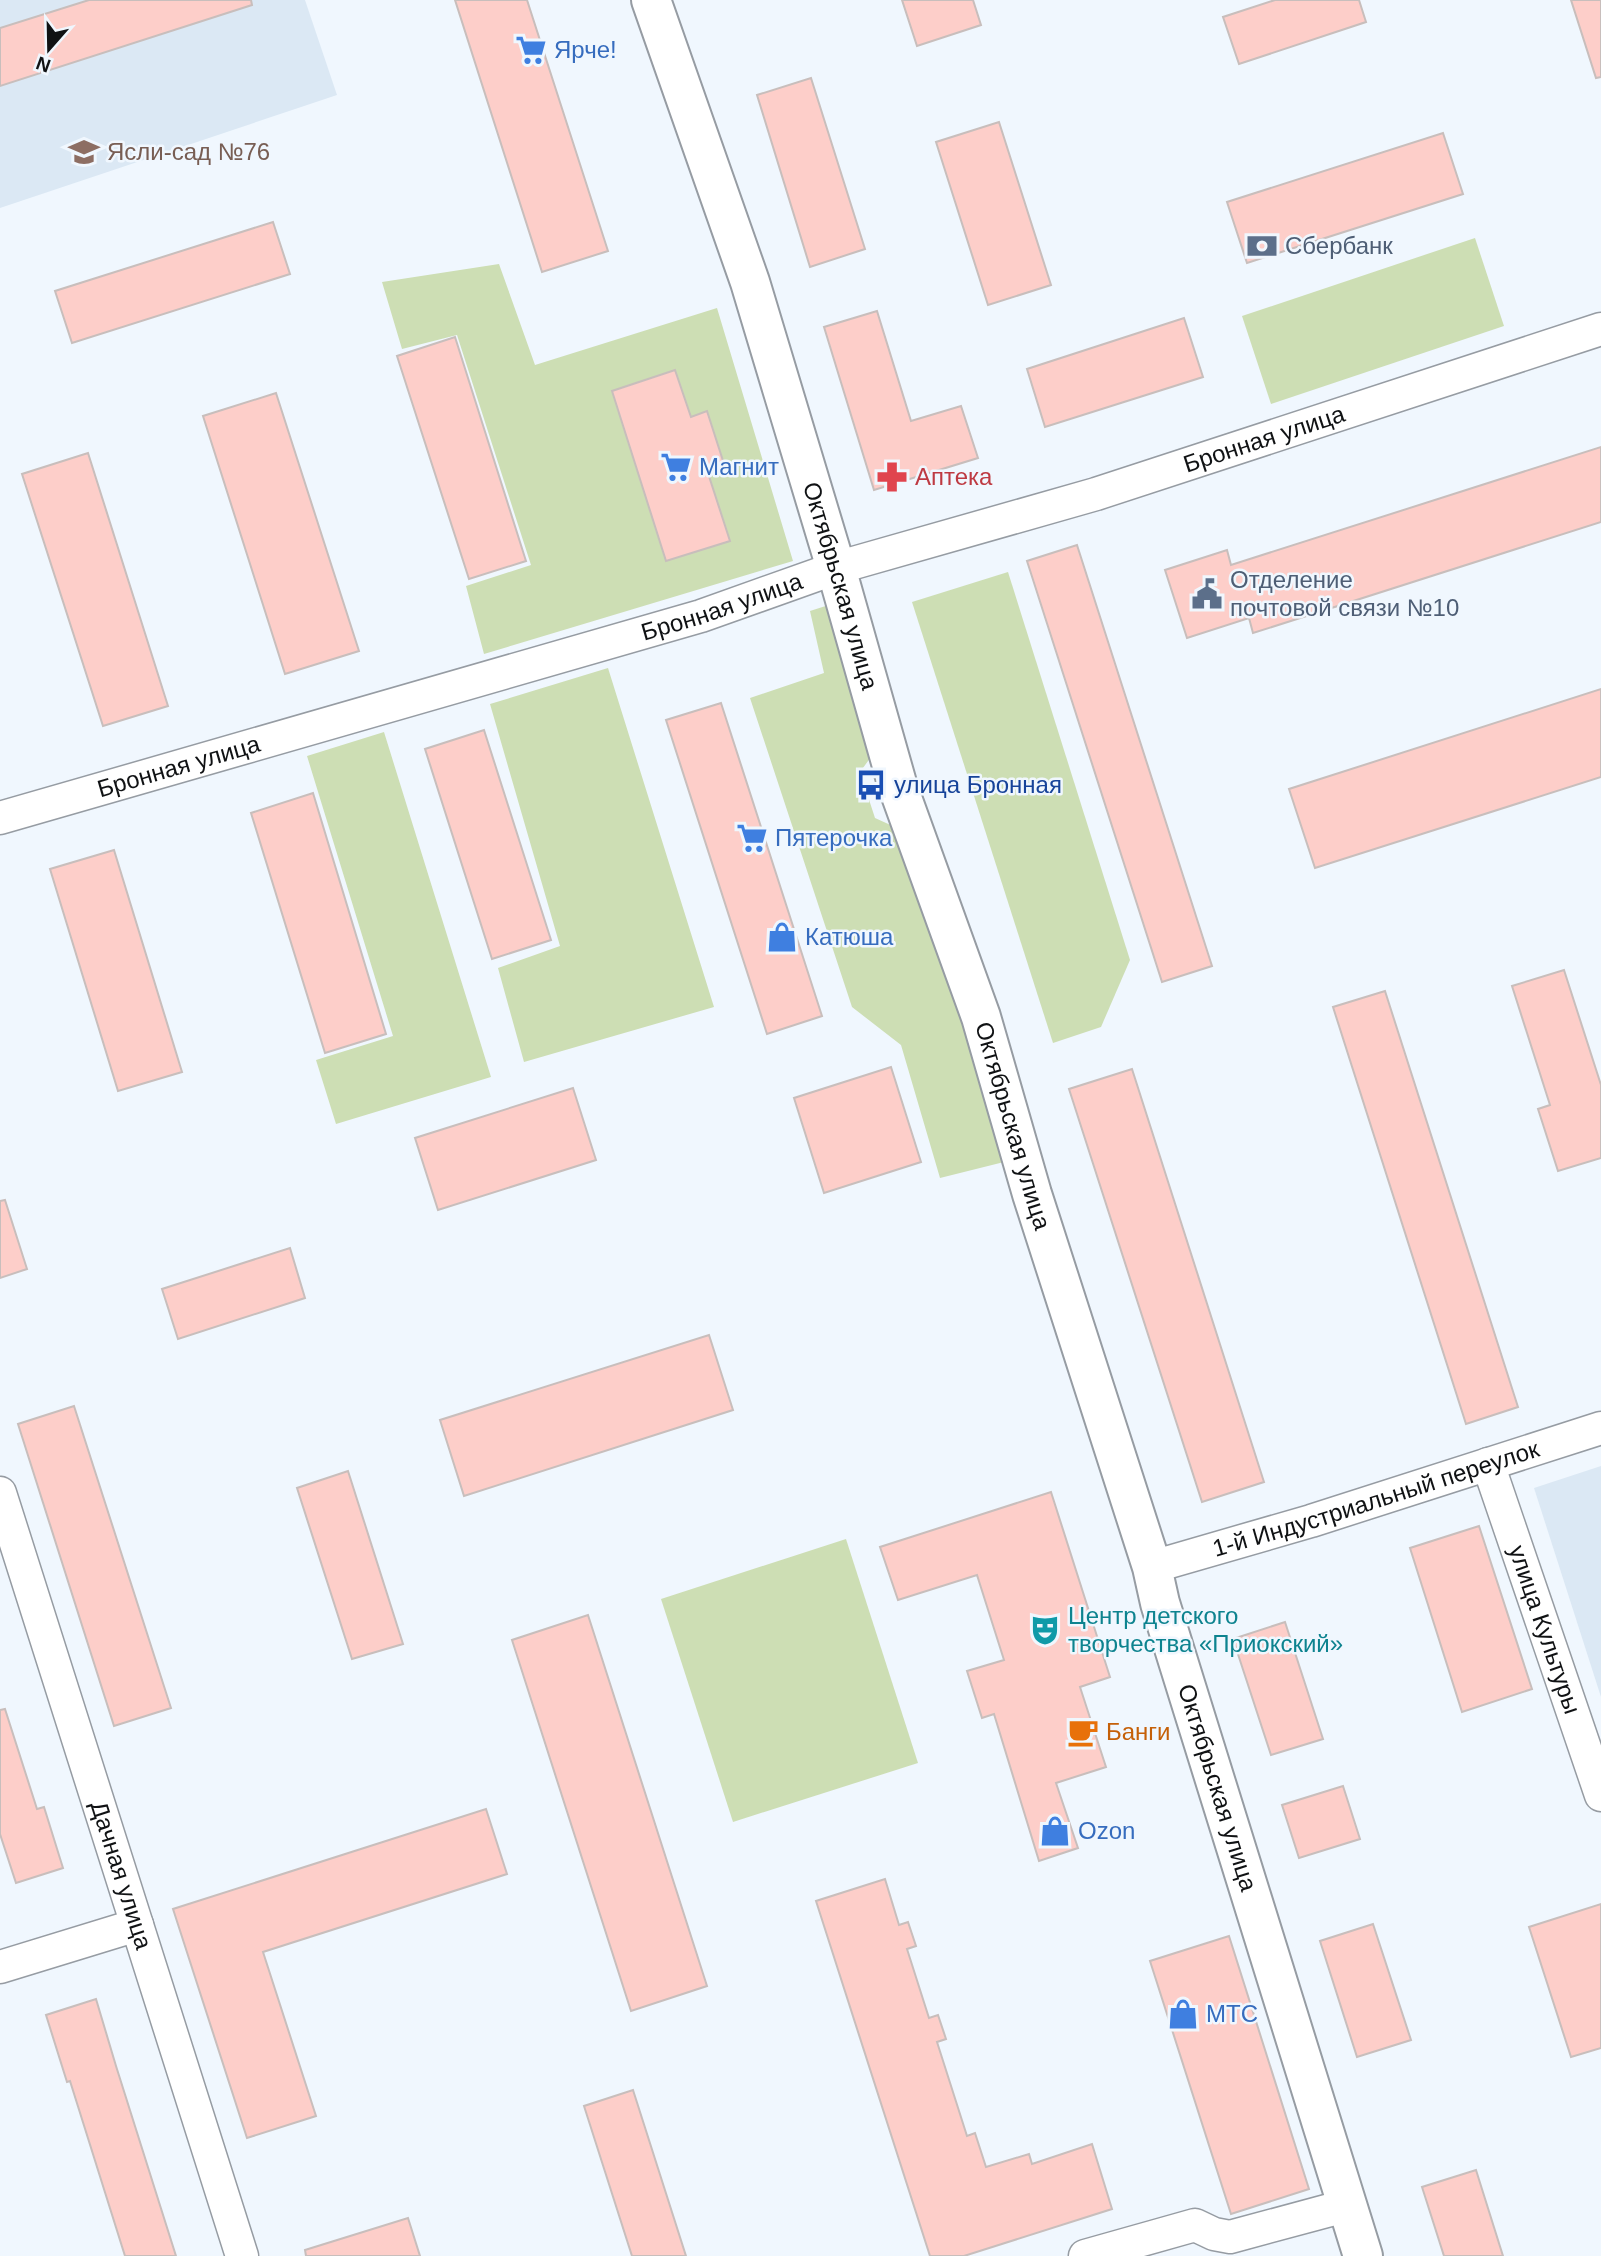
<svg xmlns="http://www.w3.org/2000/svg" width="1601" height="2256" font-family="Arial,sans-serif">
	<style>
		.built { fill: #dbe8f4 }
		.green { fill: #cddeb4 }
		.building { fill: #fdcec9; stroke: #c8bebc; stroke-width: 2 }
		.lines { fill: none; stroke-linecap: round; stroke-linejoin: round }
		.street-casing { stroke: #969ca3; stroke-width: 35 }
		.secondary-casing { stroke: #969ca3; stroke-width: 42 }
		.street { stroke: #fff; stroke-width: 32 }
		.secondary { stroke: #fff; stroke-width: 38 }
		.labels { text-anchor: middle; stroke-width: 5; stroke-linejoin: round; paint-order: stroke }
		.shop-label { font-size: 24px; fill: #366cbe; stroke: #f0f7fe; text-anchor: start }
		.education-label { font-size: 24px; fill: #785e54; stroke: #f0f7fe; text-anchor: start }
		.service-label { font-size: 24px; fill: #4e5e75; stroke: #f0f7fe; text-anchor: start }
		.street-label { font-size: 24px; fill: #101214; stroke: #f0f7fe }
		.health-label { font-size: 24px; fill: #be3a42; stroke: #f0f7fe; text-anchor: start }
		.transit-label { font-size: 24px; fill: #164399; stroke: #f0f7fe; text-anchor: start }
		.culture-label { font-size: 24px; fill: #0d838f; stroke: #f0f7fe; text-anchor: start }
		.food-label { font-size: 24px; fill: #c56008; stroke: #f0f7fe; text-anchor: start }
	</style>
	<rect width="100%" height="100%" fill="#f0f7fe"/>
	<g class="built">
		<path d="M 0,0 L 305,0 L 337,95 L 0,208 Z"/>
		<path d="M 1601,1466 L 1601,1697 L 1534,1488 Z"/>
	</g>
	<g class="green">
		<path d="M 1475,238 L 1504,326 L 1271,404 L 1242,316 Z"/>
		<path d="M 499,264 L 535,365 L 717,308 L 793,561 L 484,654 L 466,586 L 531,565 L 457,335 L 402,349 L 382,282 Z"/>
		<path d="M 1008,572 L 1130,960 L 1101,1027 L 1053,1043 L 912,602 Z"/>
		<path d="M 835,603 L 879,746 L 860,772 L 875,818 L 906,832 L 1012,1160 L 940,1178 L 901,1045 L 852,1007 L 750,698 L 824,673 L 810,611 Z"/>
		<path d="M 608,668 L 714,1007 L 524,1062 L 498,968 L 560,946 L 490,704 Z"/>
		<path d="M 384,732 L 491,1077 L 336,1124 L 316,1060 L 393,1036 L 307,756 Z"/>
		<path d="M 846,1539 L 918,1763 L 733,1822 L 661,1599 Z"/>
	</g>
	<g class="building">
		<path d="M 89,0 L 251,0 L 252,5 L 0,86 L 0,28 Z"/>
		<path d="M 455,0 L 527,0 L 608,251 L 542,272 Z"/>
		<path d="M 902,0 L 973,0 L 981,25 L 917,46 Z"/>
		<path d="M 1275,0 L 1359,0 L 1366,22 L 1239,64 L 1223,17 Z"/>
		<path d="M 1571,0 L 1601,0 L 1601,77 L 1596,78 Z"/>
		<path d="M 811,78 L 865,249 L 810,267 L 757,95 Z"/>
		<path d="M 999,122 L 1051,285 L 988,305 L 936,142 Z"/>
		<path d="M 1443,133 L 1463,194 L 1247,263 L 1227,202 Z"/>
		<path d="M 273,222 L 290,274 L 72,343 L 55,291 Z"/>
		<path d="M 877,311 L 911,421 L 961,406 L 978,458 L 874,490 L 824,327 Z"/>
		<path d="M 1184,318 L 1203,377 L 1045,427 L 1027,369 Z"/>
		<path d="M 455,337 L 526,561 L 469,579 L 397,356 Z"/>
		<path d="M 675,370 L 691,417 L 707,411 L 724,464 L 707,470 L 730,541 L 666,561 L 612,391 Z"/>
		<path d="M 276,393 L 359,651 L 285,674 L 203,416 Z"/>
		<path d="M 1601,447 L 1601,522 L 1253,633 L 1249,618 L 1187,638 L 1165,570 L 1227,550 L 1231,565 Z"/>
		<path d="M 88,453 L 168,706 L 103,726 L 22,474 Z"/>
		<path d="M 1077,545 L 1212,966 L 1162,982 L 1027,561 Z"/>
		<path d="M 1601,689 L 1601,777 L 1315,868 L 1289,789 Z"/>
		<path d="M 721,703 L 822,1016 L 767,1034 L 666,720 Z"/>
		<path d="M 484,730 L 551,940 L 492,959 L 425,749 Z"/>
		<path d="M 313,793 L 386,1034 L 325,1053 L 251,813 Z"/>
		<path d="M 114,850 L 182,1072 L 118,1091 L 50,869 Z"/>
		<path d="M 1564,970 L 1601,1085 L 1601,1158 L 1558,1171 L 1538,1109 L 1550,1105 L 1512,986 Z"/>
		<path d="M 1385,991 L 1518,1407 L 1466,1424 L 1333,1007 Z"/>
		<path d="M 891,1067 L 921,1162 L 824,1193 L 794,1098 Z"/>
		<path d="M 1132,1069 L 1264,1482 L 1202,1502 L 1069,1089 Z"/>
		<path d="M 573,1088 L 596,1160 L 438,1210 L 415,1138 Z"/>
		<path d="M 5,1200 L 27,1269 L 0,1278 L 0,1201 Z"/>
		<path d="M 290,1248 L 305,1298 L 178,1339 L 162,1289 Z"/>
		<path d="M 709,1335 L 733,1410 L 464,1496 L 440,1420 Z"/>
		<path d="M 74,1406 L 171,1708 L 114,1726 L 18,1424 Z"/>
		<path d="M 348,1471 L 403,1644 L 352,1659 L 297,1488 Z"/>
		<path d="M 1051,1492 L 1110,1677 L 1080,1687 L 1106,1767 L 1056,1783 L 1078,1848 L 1039,1861 L 994,1714 L 982,1718 L 967,1671 L 1004,1660 L 977,1575 L 898,1600 L 880,1547 Z"/>
		<path d="M 1479,1526 L 1532,1689 L 1462,1712 L 1410,1548 Z"/>
		<path d="M 588,1615 L 707,1986 L 631,2011 L 512,1640 Z"/>
		<path d="M 1285,1622 L 1323,1739 L 1271,1755 L 1233,1639 Z"/>
		<path d="M 5,1709 L 37,1809 L 44,1807 L 63,1868 L 16,1883 L 0,1834 L 0,1710 Z"/>
		<path d="M 1343,1786 L 1360,1839 L 1299,1858 L 1282,1805 Z"/>
		<path d="M 486,1809 L 507,1874 L 263,1952 L 316,2116 L 247,2138 L 173,1909 Z"/>
		<path d="M 885,1879 L 899,1925 L 908,1922 L 916,1946 L 907,1949 L 929,2018 L 938,2015 L 946,2039 L 937,2042 L 967,2136 L 975,2133 L 986,2167 L 1029,2154 L 1032,2164 L 1092,2144 L 1112,2209 L 964,2256 L 930,2256 L 816,1901 Z"/>
		<path d="M 1601,1904 L 1601,2048 L 1571,2057 L 1529,1927 Z"/>
		<path d="M 1373,1924 L 1411,2040 L 1357,2057 L 1320,1941 Z"/>
		<path d="M 1229,1936 L 1309,2189 L 1231,2214 L 1150,1961 Z"/>
		<path d="M 96,1999 L 116,2066 L 176,2256 L 125,2256 L 70,2081 L 67,2082 L 46,2015 Z"/>
		<path d="M 633,2090 L 686,2256 L 632,2256 L 584,2106 Z"/>
		<path d="M 1476,2170 L 1503,2256 L 1444,2256 L 1422,2187 Z"/>
		<path d="M 408,2218 L 420,2256 L 306,2256 L 305,2250 Z"/>
	</g>
	<g class="lines">
		<g class="street-casing">
			<g id="street">
				<path id="s1" d="M 0,818 L 701,616 L 836,568 L 1096,494 L 1601,329"/>
				<path id="s2" d="M 1488,1464 L 1601,1795"/>
				<path id="s3" d="M 0,1493 L 242,2256"/>
				<path id="s4" d="M 1152,1567 L 1311,1521 L 1601,1428"/>
				<path d="M 0,1967 L 137,1925"/>
				<path d="M 1085,2256 L 1195,2225 L 1214,2234 L 1230,2237 L 1345,2206"/>
			</g>
		</g>
		<g class="secondary-casing">
			<g id="secondary">
				<path id="s5" d="M 651,0 L 750,282 L 836,568 L 898,787 L 981,1017 L 1032,1194 L 1152,1567 L 1160,1603 L 1363,2256"/>
			</g>
		</g>
		<use href="#street" class="street"/>
		<use href="#secondary" class="secondary"/>
	</g>
	<defs>
		<g id="supermarket-bare" transform="scale(2.415)"><path d="M-6-5.5h2.5l.6 2H6L4.5 2H-2.5L-4.4-4H-6ZM-1.5 3.2a1.3 1.3 0 1 0 .1 0ZM3 3.2a1.3 1.3 0 1 0 .1 0Z" fill="#3f7fe0" stroke="#f0f7fe" stroke-width="2.5" paint-order="stroke"/></g>
		<g id="school-bare" transform="scale(2.415)"><path d="M0-5L7-2L0 1L-7-2ZM-4 1L0 2.5L4 1V4Q0 6-4 4Z" fill="#8d6e63" stroke="#f0f7fe" stroke-width="2.5" paint-order="stroke"/></g>
		<g id="bank-bare" transform="scale(2.415)"><path d="M-6-4H6V4H-6ZM0-2.3a2.3 2.3 0 1 0 0 4.6a2.3 2.3 0 1 0 0-4.6Z" fill="#5c6f8a" stroke="#f0f7fe" stroke-width="2.5" paint-order="stroke"/></g>
		<g id="pharmacy-bare" transform="scale(2.415)"><path d="M-2-6h4v4h4v4h-4v4h-4v-4h-4v-4h4Z" fill="#e0444e" stroke="#f0f7fe" stroke-width="2.5" paint-order="stroke"/></g>
		<g id="civic-bare" transform="scale(2.415)"><path d="M-.6-6.5H3V-4.5H.6V-3L4-1V1h2V6H-6V1h2V-1L-.6-3ZM-1.2 2.5V6h2.4V2.5Z" fill="#5c6f8a" stroke="#f0f7fe" stroke-width="2.5" paint-order="stroke"/></g>
		<g id="bus-bare" transform="scale(2.415)"><path d="M-5-6H5V4H4V6H2V4H-2V6H-4V4H-5ZM-3.5-4V0h7V-4ZM-3.5 1.2v1.5H-2V1.2ZM2 1.2v1.5H3.5V1.2Z" fill="#1a4fb4" stroke="#f0f7fe" stroke-width="2.5" paint-order="stroke"/></g>
		<g id="shop-bare" transform="scale(2.415)"><path d="M-5-2.5h2.3a2.7 3.5 0 0 1 5.4 0H5L5.5 6h-11ZM-1.5-2.5h3a1.5 2.3 0 0 0-3 0Z" fill="#3f7fe0" stroke="#f0f7fe" stroke-width="2.5" paint-order="stroke"/></g>
		<g id="theatre-bare" transform="scale(2.415)"><path d="M-5-5.5Q0-4 5-5.5V0Q5 5 0 6Q-5 5-5 0ZM-3.3-2.5H-1v1.5H-3.3ZM1-2.5H3.3v1.5H1ZM-2.8 1Q0 5.5 2.8 1Z" fill="#0f9aa8" stroke="#f0f7fe" stroke-width="2.5" paint-order="stroke"/></g>
		<g id="cafe-bare" transform="scale(2.415)"><path d="M-5.5-4.5H6V0H3Q3 3.5 0 3.5H-2.5Q-5.5 3.5-5.5 0ZM3-3.2v2h1.7v-2ZM-6 4.5H4V6H-6Z" fill="#e8710a" stroke="#f0f7fe" stroke-width="2.5" paint-order="stroke"/></g>
	</defs>
	<g fill-rule="evenodd">
		<use href="#supermarket-bare" x="531" y="50"/>
		<use href="#school-bare" x="84" y="152"/>
		<use href="#bank-bare" x="1262" y="246"/>
		<use href="#supermarket-bare" x="676" y="467"/>
		<use href="#pharmacy-bare" x="892" y="477"/>
		<use href="#civic-bare" x="1207" y="594"/>
		<use href="#bus-bare" x="871" y="785"/>
		<use href="#supermarket-bare" x="752" y="838"/>
		<use href="#shop-bare" x="782" y="937"/>
		<use href="#theatre-bare" x="1045" y="1630"/>
		<use href="#cafe-bare" x="1083" y="1732"/>
		<use href="#shop-bare" x="1055" y="1831"/>
		<use href="#shop-bare" x="1183" y="2014"/>
	</g>
	<g class="labels">
		<g class="shop-label">
			<text x="554" y="58">Ярче!</text>
			<text x="699" y="475">Магнит</text>
			<text x="775" y="846">Пятерочка</text>
			<text x="805" y="945">Катюша</text>
			<text x="1078" y="1839">Ozon</text>
			<text x="1206" y="2022">МТС</text>
		</g>
		<g class="education-label">
			<text x="107" y="160">Ясли-сад №76</text>
		</g>
		<g class="service-label">
			<text x="1285" y="254">Сбербанк</text>
			<text x="1230" y="588">Отделение<tspan x="1230" dy="28">почтовой связи №10</tspan></text>
		</g>
		<g class="street-label">
			<text dy="8" stroke="none"><textPath href="#s1" startOffset="1320">Бронная улица</textPath></text>
			<text dy="8" stroke="none"><textPath href="#s5" startOffset="616">Октябрьская улица</textPath></text>
			<text dy="8" stroke="none"><textPath href="#s1" startOffset="752">Бронная улица</textPath></text>
			<text dy="8" stroke="none"><textPath href="#s1" startOffset="186">Бронная улица</textPath></text>
			<text dy="8" stroke="none"><textPath href="#s5" startOffset="1183">Октябрьская улица</textPath></text>
			<text dy="8" stroke="none"><textPath href="#s4" startOffset="234">1-й Индустриальный переулок</textPath></text>
			<text dy="8" stroke="none"><textPath href="#s2" startOffset="175">улица Культуры</textPath></text>
			<text dy="8" stroke="none"><textPath href="#s5" startOffset="1876">Октябрьская улица</textPath></text>
			<text dy="8" stroke="none"><textPath href="#s3" startOffset="401">Дачная улица</textPath></text>
		</g>
		<g class="health-label">
			<text x="915" y="485">Аптека</text>
		</g>
		<g class="transit-label">
			<text x="894" y="793">улица Бронная</text>
		</g>
		<g class="culture-label">
			<text x="1068" y="1624">Центр детского<tspan x="1068" dy="28">творчества «Приокский»</tspan></text>
		</g>
		<g class="food-label">
			<text x="1106" y="1740">Банги</text>
		</g>
	</g>
	<g transform="translate(49 49) rotate(200)" stroke="#f0f7fe" stroke-width="5" paint-order="stroke">
	<path d="M0-5L12 26L0 18L-12 26Z" fill="#101214"/>
	<text y="-10" font-size="19" font-weight="bold" text-anchor="middle" fill="#101214">N</text>
	</g>
</svg>
